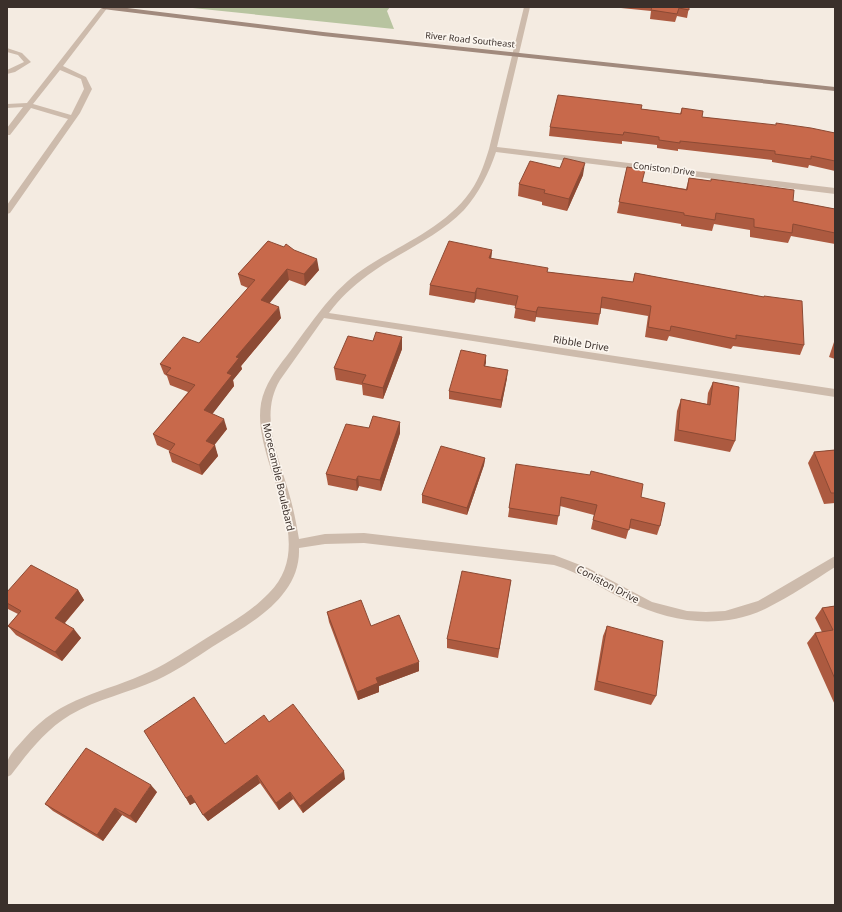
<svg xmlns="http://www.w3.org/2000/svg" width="842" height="912" font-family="'Noto Sans',sans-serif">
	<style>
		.green { fill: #b8c4a0 }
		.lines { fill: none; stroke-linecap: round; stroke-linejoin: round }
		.lane { fill: #cdbbac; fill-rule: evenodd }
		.street { fill: #cdbbac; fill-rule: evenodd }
		.secondary { fill: #a18a7d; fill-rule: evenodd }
		.wall { fill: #ac5a40 }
		.shaded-wall { fill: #8c4a34 }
		.building { fill: #c8694b; stroke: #8c4a34 }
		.labels { text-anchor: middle; stroke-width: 3.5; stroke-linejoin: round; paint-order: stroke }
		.far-street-label { font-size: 9px; fill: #3b302b; stroke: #fbf5ee }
		.street-label { font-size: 10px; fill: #3b302b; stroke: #fbf5ee }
	</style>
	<rect width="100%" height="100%" fill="#f4ebe1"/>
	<path class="green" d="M 183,7 L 390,7 L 387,11 L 394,29 Z"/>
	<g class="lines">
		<g class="lane">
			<path d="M 102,7 L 108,7 L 63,66 L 86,77 L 92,89 L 80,113 L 10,213 L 7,214 L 7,205 L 68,119 L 31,108 L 10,135 L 7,135 L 7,128 L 23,107 L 7,108 L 7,104 L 27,103 ZM 60,70 L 81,79 L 84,89 L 71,115 L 33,104 Z"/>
			<path d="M 7,48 L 22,53 L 31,62 L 15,72 L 7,74 L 7,70 L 24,62 L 18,55 L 7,52 Z"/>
		</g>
		<path class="street" d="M 524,7 L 530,7 L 497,147 L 835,188 L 835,194 L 496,152 C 489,173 479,193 464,210 C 437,238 399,252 368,275 C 353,286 340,298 329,313 L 835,389 L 835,397 L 324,318 L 280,380 C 259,415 278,455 288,490 C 293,506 296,522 299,539 L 325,534 L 364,533 L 554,555 L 588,568 L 652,602 L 687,611 L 706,612 L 725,611 L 758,601 L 835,556 L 835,567 C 813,581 791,596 767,608 C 721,630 672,623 627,601 C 602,589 581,573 554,565 L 364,543 L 325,544 L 299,548 C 301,598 248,625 212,647 C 194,659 176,671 157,680 C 128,693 97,699 70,715 C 45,730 28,753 11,775 L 7,777 C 7,772 6,764 8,760 C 11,752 19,745 24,739 C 62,695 103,694 151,671 C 170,662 187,650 205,639 C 227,625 251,612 269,593 C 326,536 239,450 265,390 C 272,373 284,360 294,346 C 315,318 333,290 362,270 C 400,244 449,227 474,186 C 481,174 485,162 489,149 Z"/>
		<path class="secondary" d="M 100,7 L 119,7 L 323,32 L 835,87 L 835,91 L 323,36 L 103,9 Z"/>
	</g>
	<g class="wall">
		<path d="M 611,7 L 689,7 L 687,18 L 677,16 L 675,22 L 650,19 L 651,11 Z"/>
		<path d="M 682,108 L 702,117 L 835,133 L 835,171 L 809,165 L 808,168 L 772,162 L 772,160 L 678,149 L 678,151 L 657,148 L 657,145 L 622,141 L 622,144 L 549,136 L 550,127 L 641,109 L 680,114 Z"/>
		<path d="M 627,167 L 642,182 L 686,189 L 689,178 L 711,181 L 711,179 L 793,201 L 835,209 L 835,244 L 791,236 L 788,243 L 750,237 L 750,230 L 714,224 L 712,231 L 681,226 L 681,224 L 617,213 Z"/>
		<path d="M 583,175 L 567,211 L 542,205 L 542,202 L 518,196 L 519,184 Z"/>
		<path d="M 268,241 L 319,270 L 305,286 L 289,280 L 269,303 L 281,318 L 241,366 L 242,369 L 233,380 L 234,386 L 212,414 L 227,429 L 214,445 L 218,456 L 202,475 L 172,462 L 169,452 L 170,451 L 157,445 L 153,434 L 188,392 L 170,385 L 167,376 L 164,374 L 160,364 L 199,343 L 248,288 L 241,285 L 238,274 Z"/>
		<path d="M 492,250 L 491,258 L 547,272 L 633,282 L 635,273 L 764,297 L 764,296 L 804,345 L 800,355 L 733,346 L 731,349 L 669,336 L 667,341 L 645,337 L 648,316 L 601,308 L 600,314 L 598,325 L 536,317 L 535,322 L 514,318 L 516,306 L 476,299 L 474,303 L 429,295 L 430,285 Z"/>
		<path d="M 402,337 L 402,349 L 383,399 L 363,395 L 362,385 L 336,380 L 334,368 L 373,341 Z"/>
		<path d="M 835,339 L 835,359 L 829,357 Z"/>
		<path d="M 486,355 L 485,366 L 507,378 L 501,408 L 449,399 L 449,391 Z"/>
		<path d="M 713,382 L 735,441 L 730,452 L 674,441 L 677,411 L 681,399 L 707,404 L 708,393 Z"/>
		<path d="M 400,422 L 400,433 L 381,491 L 359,486 L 357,491 L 328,485 L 326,474 L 369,428 Z"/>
		<path d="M 835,450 L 835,503 L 824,504 L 808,463 L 814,452 Z"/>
		<path d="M 485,458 L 484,465 L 467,515 L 422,503 L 422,495 Z"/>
		<path d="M 516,464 L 641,497 L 660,526 L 657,535 L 629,528 L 626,539 L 591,529 L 594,515 L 560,506 L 557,525 L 508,517 Z"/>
		<path d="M 511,580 L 498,658 L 447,648 L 447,639 Z"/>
		<path d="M 78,590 L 84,600 L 65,623 L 81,638 L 62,661 L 16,635 L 8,626 L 18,614 L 8,609 L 7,607 L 7,592 Z"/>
		<path d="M 835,606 L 835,705 L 807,643 L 815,633 L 822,632 L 815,618 L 822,608 Z"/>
		<path d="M 327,612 L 371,626 L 419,671 L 379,686 L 379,692 L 358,700 L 329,622 Z"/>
		<path d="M 607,626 L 656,696 L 651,705 L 594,690 L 603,636 Z"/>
		<path d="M 269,722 L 345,779 L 303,813 L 293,799 L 279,810 L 260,783 L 208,821 L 195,802 L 190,805 L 186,798 L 225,744 Z"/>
		<path d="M 157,792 L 136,823 L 122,815 L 103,841 L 53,811 L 45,804 Z"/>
	</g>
	<g class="shaded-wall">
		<path d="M 585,163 L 583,175 L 567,211 L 569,199 Z"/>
		<path d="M 492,250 L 491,260 L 489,258 Z"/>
		<path d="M 317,259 L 319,270 L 305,286 L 304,274 Z"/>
		<path d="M 287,269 L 289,280 L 263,311 L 261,300 Z"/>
		<path d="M 477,288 L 476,299 L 474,303 L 475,293 Z"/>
		<path d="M 279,307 L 281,318 L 241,366 L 242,369 L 233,380 L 234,386 L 207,421 L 204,410 L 236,357 Z"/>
		<path d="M 538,307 L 535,322 L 536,312 Z"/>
		<path d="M 402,337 L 402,349 L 383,399 L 383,388 Z"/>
		<path d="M 486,355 L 486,363 L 483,374 L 484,366 Z"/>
		<path d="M 508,370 L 507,378 L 501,408 L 501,400 Z"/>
		<path d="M 224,419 L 227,429 L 209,452 L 206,441 Z"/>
		<path d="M 400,422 L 400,433 L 381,491 L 380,480 Z"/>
		<path d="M 215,445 L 218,456 L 202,475 L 199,465 Z"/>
		<path d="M 485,458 L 484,465 L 467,515 L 467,508 Z"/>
		<path d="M 358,476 L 359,486 L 357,491 L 356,480 Z"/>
		<path d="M 78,590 L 84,600 L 61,627 L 55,618 Z"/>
		<path d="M 74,629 L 81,638 L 62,661 L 55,652 Z"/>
		<path d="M 419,662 L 419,671 L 379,686 L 379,692 L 358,700 L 357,692 L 376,678 Z"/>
		<path d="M 344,771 L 345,779 L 303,813 L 300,806 Z"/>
		<path d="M 257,775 L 260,783 L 208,821 L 203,815 Z"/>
		<path d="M 151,785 L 157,792 L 136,823 L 130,816 Z"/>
		<path d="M 290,792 L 293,799 L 279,810 L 276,803 Z"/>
		<path d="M 191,795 L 196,802 L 190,805 L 186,798 Z"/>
		<path d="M 115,808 L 122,815 L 103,841 L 97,835 Z"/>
	</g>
	<g class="building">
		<path d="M 652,7 L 689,7 L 689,10 L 679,8 L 677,14 L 651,10 Z"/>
		<path d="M 558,95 L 642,105 L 641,109 L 681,114 L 682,108 L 703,111 L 702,117 L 776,125 L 776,123 L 811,128 L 835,133 L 835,161 L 811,156 L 811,159 L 775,154 L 775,151 L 680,141 L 680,143 L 659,140 L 659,137 L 624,132 L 623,135 L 550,127 Z"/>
		<path d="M 564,158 L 585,163 L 569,199 L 544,193 L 545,190 L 519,184 L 530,161 L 560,168 Z"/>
		<path d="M 627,167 L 645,170 L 642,182 L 687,190 L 689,178 L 711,181 L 711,179 L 794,190 L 793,201 L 835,209 L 835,233 L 793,224 L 792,233 L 754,227 L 754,219 L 716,213 L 715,220 L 684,215 L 684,213 L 619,202 Z"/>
		<path d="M 268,241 L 284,247 L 286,244 L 294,250 L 317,259 L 304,274 L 287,269 L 261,300 L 279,307 L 236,357 L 239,358 L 227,373 L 232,375 L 204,410 L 224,419 L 206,441 L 215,445 L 199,465 L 169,452 L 175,444 L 153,434 L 195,385 L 166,374 L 171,368 L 160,364 L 183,337 L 199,343 L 255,280 L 238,274 Z"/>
		<path d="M 449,241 L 492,250 L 489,258 L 548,268 L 547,272 L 633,282 L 635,273 L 764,297 L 764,296 L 802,301 L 804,345 L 736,335 L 736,339 L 671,326 L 670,331 L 648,327 L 651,306 L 602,297 L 600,314 L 538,307 L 536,312 L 515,308 L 518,296 L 477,288 L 475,293 L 430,285 Z"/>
		<path d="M 376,332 L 402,337 L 383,388 L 362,383 L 366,375 L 334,368 L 348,336 L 373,341 Z"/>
		<path d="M 461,350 L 486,355 L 484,366 L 508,370 L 501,400 L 449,391 Z"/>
		<path d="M 713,382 L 739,387 L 735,441 L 678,430 L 681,399 L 710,405 Z"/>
		<path d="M 373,416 L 400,422 L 380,480 L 358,476 L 356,480 L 326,474 L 346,424 L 369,428 Z"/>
		<path d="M 441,446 L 485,458 L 467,508 L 422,495 Z"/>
		<path d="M 835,450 L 835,493 L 831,493 L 814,452 Z"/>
		<path d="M 516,464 L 590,475 L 591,471 L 643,484 L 641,497 L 665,503 L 660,526 L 631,519 L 629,530 L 593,520 L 597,505 L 561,497 L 559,516 L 509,508 Z"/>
		<path d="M 31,565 L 78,590 L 55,618 L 74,629 L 55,652 L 8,626 L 21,611 L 7,603 L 7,592 Z"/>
		<path d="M 462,571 L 511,580 L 499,649 L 447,639 Z"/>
		<path d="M 361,600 L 371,626 L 399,615 L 419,662 L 376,678 L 378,683 L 357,692 L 327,612 Z"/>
		<path d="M 835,606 L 835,679 L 815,633 L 833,630 L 822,608 Z"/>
		<path d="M 607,626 L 663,641 L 656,696 L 597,681 Z"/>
		<path d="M 194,697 L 225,744 L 264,715 L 269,722 L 293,704 L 344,771 L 300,806 L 290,792 L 276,803 L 257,775 L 203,815 L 191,795 L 186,798 L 144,731 Z"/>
		<path d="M 86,748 L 151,785 L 130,816 L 115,808 L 97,835 L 45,804 Z"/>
	</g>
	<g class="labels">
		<g class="far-street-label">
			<text transform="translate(470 40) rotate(6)" y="3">River Road Southeast</text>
			<text transform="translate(664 169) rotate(7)" y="3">Coniston Drive</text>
		</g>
		<g class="street-label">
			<text transform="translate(581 343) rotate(9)" y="4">Ribble Drive</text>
			<text transform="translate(279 477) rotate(77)" y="4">Morecamble Boulebard</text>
			<text transform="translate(608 584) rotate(28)" y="4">Coniston Drive</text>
		</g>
	</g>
	<rect width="842" height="912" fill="none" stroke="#3b302b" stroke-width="16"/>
</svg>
